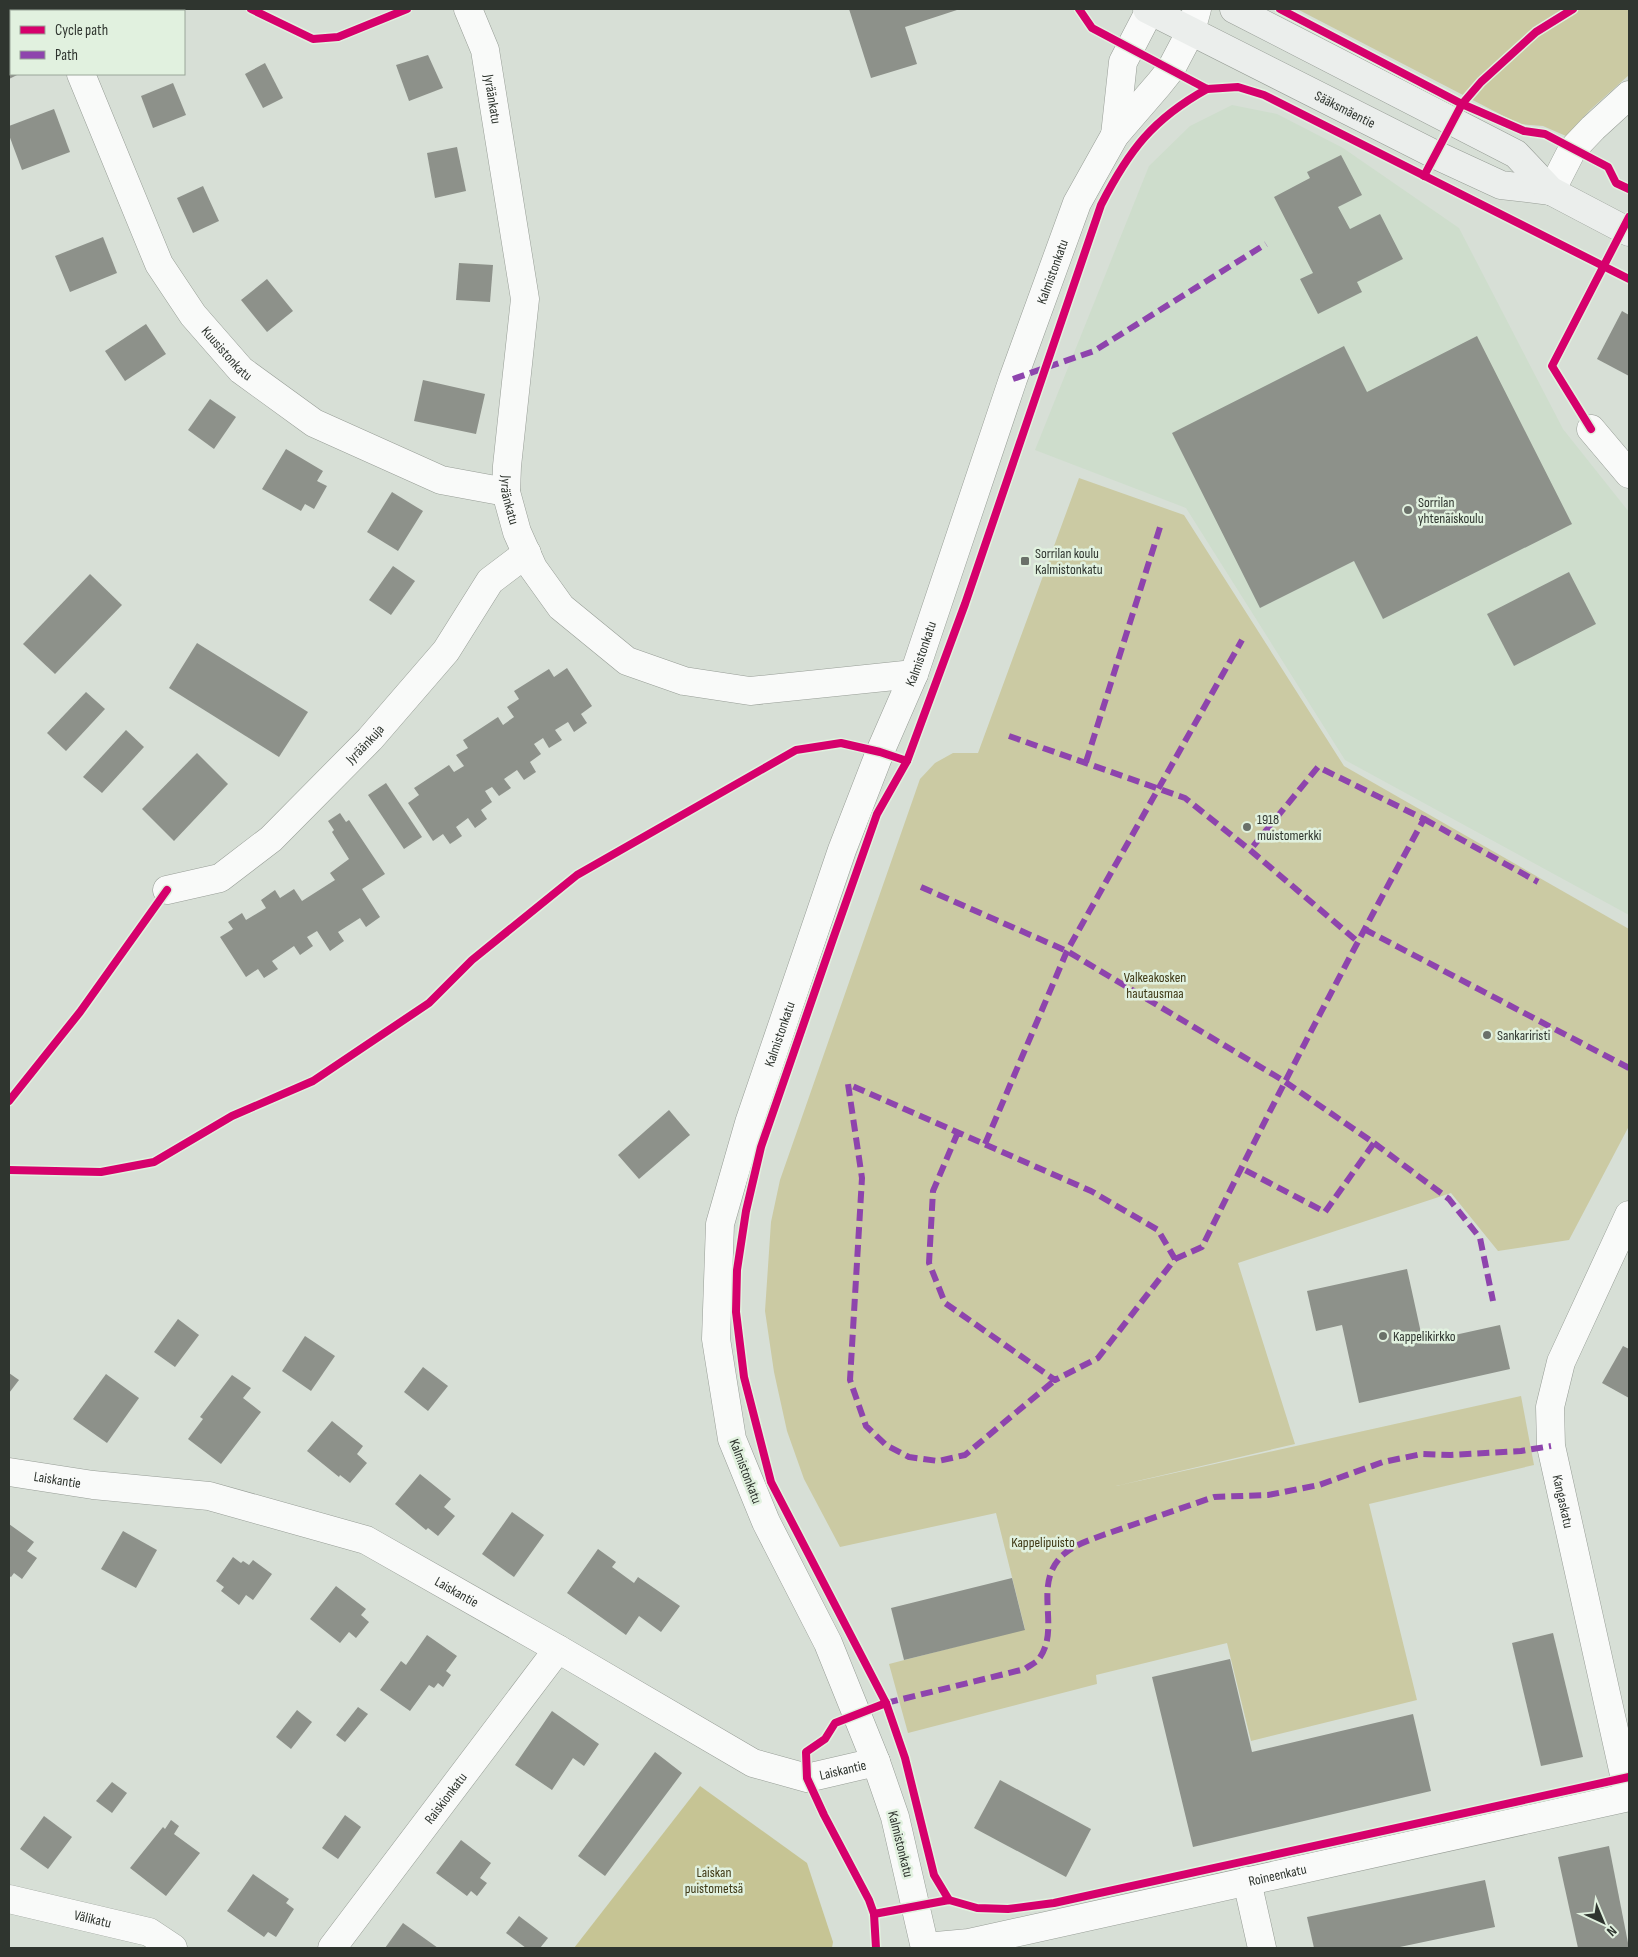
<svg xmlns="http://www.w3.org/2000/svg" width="1638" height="1957" font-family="'Sofia Sans Condensed',sans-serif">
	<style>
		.built { fill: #ceddcc }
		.green { fill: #cbcaa3 }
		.forest { fill: #c6c494 }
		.building { fill: #8d918a }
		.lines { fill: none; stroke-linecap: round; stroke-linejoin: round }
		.minor-casing { stroke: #979d96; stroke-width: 29 }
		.tertiary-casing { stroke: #979d96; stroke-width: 29 }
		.secondary-casing { stroke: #979d96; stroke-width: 29 }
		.minor { stroke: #f9faf9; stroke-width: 28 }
		.tertiary { stroke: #f9faf9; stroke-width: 28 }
		.secondary { stroke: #ebeeec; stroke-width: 28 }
		.quiet { stroke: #8e44ad; stroke-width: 6; stroke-dasharray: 12 6; stroke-linecap: butt }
		.cycleway-casing { stroke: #e1f1df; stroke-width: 11 }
		.cycleway { stroke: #d6006c; stroke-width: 8 }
		.poi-dot { fill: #6a7069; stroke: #e1f1df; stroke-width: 2 }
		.labels { text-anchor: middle; stroke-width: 5; stroke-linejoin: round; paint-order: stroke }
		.street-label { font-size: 14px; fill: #2f352f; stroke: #e1f1df }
		.poi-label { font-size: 14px; fill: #2f352f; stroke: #e1f1df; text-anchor: start }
		.park-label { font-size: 14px; fill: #3e3815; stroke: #e1f1df }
	</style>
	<rect width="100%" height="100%" fill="#d7dfd6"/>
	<path class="built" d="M 1232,105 L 1277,114 L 1343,148 L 1459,228 L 1563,429 L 1629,512 L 1629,915 L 1345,760 L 1186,508 L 1035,450 L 1149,166 L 1190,126 Z"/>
	<g class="green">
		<path d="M 1297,9 L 1629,9 L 1629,75 L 1590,110 L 1566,136 L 1543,126 L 1519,124 Z"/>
		<path d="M 1079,478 L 1184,515 L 1344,766 L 1629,929 L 1629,1126 L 1569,1240 L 1498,1251 L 1451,1193 L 1238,1263 L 1295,1444 L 1116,1486 L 1521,1396 L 1534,1465 L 1369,1504 L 1417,1700 L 1251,1741 L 1227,1643 L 1096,1675 L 1097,1684 L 908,1733 L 889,1664 L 1025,1629 L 996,1513 L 840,1547 L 804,1479 L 787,1431 L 774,1372 L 765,1311 L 771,1222 L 780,1180 L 920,779 L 935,763 L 953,753 L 978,753 Z"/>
	</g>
	<path class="forest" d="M 700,1786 L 807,1863 L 833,1942 L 832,1948 L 574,1948 Z"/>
	<g class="building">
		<path d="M 849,9 L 960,9 L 905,27 L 917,64 L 871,78 Z"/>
		<path d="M 11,18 L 11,74 L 19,74 L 9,79 L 9,19 Z"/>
		<path d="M 428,55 L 443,88 L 409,101 L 396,65 Z"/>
		<path d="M 265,63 L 283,98 L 263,108 L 245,74 Z"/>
		<path d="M 173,83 L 186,115 L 153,128 L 141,96 Z"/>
		<path d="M 54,109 L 70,152 L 22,170 L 9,135 L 9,126 Z"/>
		<path d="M 457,147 L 466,191 L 435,198 L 427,153 Z"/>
		<path d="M 1341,155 L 1362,195 L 1338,207 L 1350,229 L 1380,214 L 1403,259 L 1357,282 L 1362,292 L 1318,314 L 1300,279 L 1313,273 L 1274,197 L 1310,178 L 1307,172 Z"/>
		<path d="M 203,186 L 219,221 L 193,233 L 177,198 Z"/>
		<path d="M 103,237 L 117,273 L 70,292 L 55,256 Z"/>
		<path d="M 459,263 L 493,265 L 490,302 L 456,300 Z"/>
		<path d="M 267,279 L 293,311 L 267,332 L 241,300 Z"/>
		<path d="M 1622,311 L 1629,315 L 1629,376 L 1597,359 Z"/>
		<path d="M 146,324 L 166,354 L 125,381 L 105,351 Z"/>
		<path d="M 1477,336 L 1572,524 L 1383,619 L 1354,561 L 1260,608 L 1172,433 L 1344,346 L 1367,392 Z"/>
		<path d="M 423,380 L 485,394 L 476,434 L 414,421 Z"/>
		<path d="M 210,399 L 236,417 L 214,449 L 188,430 Z"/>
		<path d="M 286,449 L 323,471 L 317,481 L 327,486 L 314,509 L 305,504 L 301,511 L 262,489 Z"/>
		<path d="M 392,492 L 423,511 L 398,551 L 367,532 Z"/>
		<path d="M 393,566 L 415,581 L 391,615 L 369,600 Z"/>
		<path d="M 1569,572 L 1596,624 L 1514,666 L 1487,614 Z"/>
		<path d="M 90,574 L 122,605 L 55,674 L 23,644 Z"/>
		<path d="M 197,643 L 308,712 L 279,757 L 169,688 Z"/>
		<path d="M 567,668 L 592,706 L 581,714 L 587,723 L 574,732 L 568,722 L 555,730 L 562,740 L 549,748 L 543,738 L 534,744 L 541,754 L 530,762 L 536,772 L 524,780 L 517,770 L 504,779 L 511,788 L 499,796 L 492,787 L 485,791 L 492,802 L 481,810 L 487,819 L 475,828 L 468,818 L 456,827 L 462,836 L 450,844 L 443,834 L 433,841 L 408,803 L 419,795 L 414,788 L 449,765 L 454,772 L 464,766 L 456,755 L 468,748 L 463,740 L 498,717 L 503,725 L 514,717 L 507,707 L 519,699 L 514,691 L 549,669 L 554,677 Z"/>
		<path d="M 86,692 L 105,709 L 66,751 L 47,733 Z"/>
		<path d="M 126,730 L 144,747 L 102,793 L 83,777 Z"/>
		<path d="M 197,753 L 228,784 L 174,841 L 142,809 Z"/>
		<path d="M 386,783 L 422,837 L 404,849 L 368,795 Z"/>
		<path d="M 340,813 L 346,822 L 349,820 L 385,874 L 362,889 L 380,917 L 366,927 L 360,918 L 338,932 L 344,941 L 330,951 L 317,931 L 307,937 L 313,946 L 300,955 L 294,946 L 272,961 L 278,969 L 264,978 L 258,969 L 246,977 L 220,937 L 233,929 L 228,922 L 242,913 L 246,920 L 266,908 L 261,900 L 275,890 L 280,898 L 294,889 L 302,901 L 335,880 L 330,873 L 349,859 L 332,832 L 334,830 L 328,821 Z"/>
		<path d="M 669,1110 L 690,1135 L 639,1179 L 618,1155 Z"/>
		<path d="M 1407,1269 L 1423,1342 L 1500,1325 L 1510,1369 L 1359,1403 L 1342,1325 L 1316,1331 L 1307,1291 Z"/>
		<path d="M 178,1319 L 199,1335 L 175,1367 L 154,1352 Z"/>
		<path d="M 305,1336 L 335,1356 L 311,1391 L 282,1371 Z"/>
		<path d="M 1623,1346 L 1629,1349 L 1629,1398 L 1602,1383 Z"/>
		<path d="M 423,1367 L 448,1386 L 428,1411 L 404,1392 Z"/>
		<path d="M 9,1373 L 19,1380 L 9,1393 Z"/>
		<path d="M 106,1374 L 139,1398 L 107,1443 L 73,1419 Z"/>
		<path d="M 232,1375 L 251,1388 L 243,1398 L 261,1412 L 221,1464 L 188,1439 L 203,1419 L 200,1417 Z"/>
		<path d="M 332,1421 L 363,1446 L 357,1454 L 367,1463 L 350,1483 L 340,1475 L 339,1477 L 307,1451 Z"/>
		<path d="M 420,1474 L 451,1499 L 444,1507 L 455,1516 L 438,1536 L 428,1528 L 426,1530 L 395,1504 Z"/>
		<path d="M 512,1512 L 544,1535 L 514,1577 L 482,1554 Z"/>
		<path d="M 9,1524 L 34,1542 L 27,1551 L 37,1558 L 22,1579 L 14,1573 L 11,1577 L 9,1576 Z"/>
		<path d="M 123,1531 L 157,1550 L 136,1588 L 101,1569 Z"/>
		<path d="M 598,1549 L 616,1562 L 612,1567 L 634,1583 L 638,1577 L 680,1606 L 661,1632 L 639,1616 L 626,1635 L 567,1593 Z"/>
		<path d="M 233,1557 L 241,1563 L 243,1561 L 249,1565 L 253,1560 L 272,1574 L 253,1600 L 246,1595 L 239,1605 L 221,1591 L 224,1587 L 216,1581 Z"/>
		<path d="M 1012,1578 L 1025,1630 L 904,1660 L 891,1608 Z"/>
		<path d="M 336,1586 L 366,1609 L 361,1615 L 369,1622 L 356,1638 L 349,1632 L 340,1643 L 310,1619 Z"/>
		<path d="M 1553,1633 L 1583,1757 L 1541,1766 L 1512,1643 Z"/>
		<path d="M 427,1635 L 457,1656 L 446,1671 L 451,1675 L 443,1687 L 438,1683 L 434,1688 L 429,1685 L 410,1711 L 380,1690 L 401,1661 L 406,1665 Z"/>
		<path d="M 1230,1659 L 1252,1752 L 1413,1714 L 1431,1791 L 1193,1847 L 1152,1677 Z"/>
		<path d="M 358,1707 L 368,1714 L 345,1742 L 336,1735 Z"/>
		<path d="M 297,1710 L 312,1722 L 291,1749 L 276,1737 Z"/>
		<path d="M 552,1711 L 599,1744 L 584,1766 L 573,1758 L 552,1790 L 515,1765 Z"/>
		<path d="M 655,1752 L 682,1773 L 605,1876 L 578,1856 Z"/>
		<path d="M 1000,1780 L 1091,1829 L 1066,1877 L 974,1828 Z"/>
		<path d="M 112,1782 L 127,1793 L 112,1813 L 96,1801 Z"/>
		<path d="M 345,1815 L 361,1827 L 338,1859 L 322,1848 Z"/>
		<path d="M 44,1816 L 72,1837 L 48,1869 L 20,1849 Z"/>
		<path d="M 171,1820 L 179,1826 L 174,1834 L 200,1853 L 166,1896 L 130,1868 L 163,1827 L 165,1829 Z"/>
		<path d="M 461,1840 L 491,1863 L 480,1878 L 487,1883 L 477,1896 L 471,1891 L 467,1896 L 436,1873 Z"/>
		<path d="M 1609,1846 L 1629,1948 L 1578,1948 L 1558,1857 Z"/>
		<path d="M 253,1874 L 289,1899 L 286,1903 L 294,1909 L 276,1937 L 268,1932 L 264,1937 L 227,1911 Z"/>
		<path d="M 1485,1880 L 1495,1927 L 1395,1948 L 1314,1948 L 1307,1917 Z"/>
		<path d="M 519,1916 L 548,1938 L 540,1948 L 526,1948 L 506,1933 Z"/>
		<path d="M 403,1923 L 438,1948 L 385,1948 Z"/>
	</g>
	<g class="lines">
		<g class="minor-casing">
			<g id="minor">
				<path d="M 51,9 L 52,11"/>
				<path id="s1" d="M 468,9 L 485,50 L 525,299 L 507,466 L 506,492 L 517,532 L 533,568 L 561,607 L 627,661 L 684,681 L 750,691 L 914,674"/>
				<path id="s2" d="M 81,74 L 159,264 L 193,315 L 241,370 L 314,423 L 441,480 L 506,492"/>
				<path d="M 1591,429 L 1629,474"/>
				<path id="s3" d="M 167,890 L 220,878 L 271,839 L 370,739 L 446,651 L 490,581 L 527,553"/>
				<path id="s4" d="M 1629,1215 L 1561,1362 L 1550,1407 L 1551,1446 L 1629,1797"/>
				<path id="s5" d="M 9,1472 L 93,1485 L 209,1496 L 366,1540 L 558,1649 L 753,1763 L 807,1778 L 876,1762"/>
				<path d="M 1247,1881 L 1262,1948"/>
				<path id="s6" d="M 9,1899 L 149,1932 L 173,1948"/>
				<path id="s7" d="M 925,1947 L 969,1943 L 1629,1797"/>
				<path id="s8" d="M 332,1948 L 558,1649"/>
			</g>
		</g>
		<g class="tertiary-casing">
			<g id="tertiary">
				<path d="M 1115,135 L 1123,62 L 1150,10 L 1155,9"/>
				<path d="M 1551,191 L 1572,150 L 1593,128 L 1629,95"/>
				<path id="s9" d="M 925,1948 L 895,1817 L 876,1762 L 828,1643 L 766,1522 L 732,1439 L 716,1339 L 720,1224 L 749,1123 L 842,850 L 880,752 L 914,674 L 1013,379 L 1077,203 L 1115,135 L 1159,84 L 1171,69 L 1191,31 L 1197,9"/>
			</g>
		</g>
		<g class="secondary-casing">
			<g id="secondary">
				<path id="s10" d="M 1147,9 L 1436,155 L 1501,185 L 1551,191"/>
				<path d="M 1234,9 L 1516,154 L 1551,191 L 1629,232"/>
			</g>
		</g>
		<use href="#minor" class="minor"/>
		<use href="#tertiary" class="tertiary"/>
		<use href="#secondary" class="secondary"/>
		<g class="quiet">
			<path d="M 1013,379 L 1094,351 L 1266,244"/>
			<path d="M 1009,736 L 1185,798 L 1250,850 L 1357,941"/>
			<path d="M 1086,762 L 1161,524"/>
			<path d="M 1424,819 L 1538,882"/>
			<path d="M 921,887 L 1067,951 L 1284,1081 L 1374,1143 L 1325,1212 L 1241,1168"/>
			<path d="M 1364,929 L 1629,1068"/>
			<path d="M 958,1132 L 933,1191 L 929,1263 L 945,1303 L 1055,1380 L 1098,1358 L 1175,1259 L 1158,1230 L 1091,1191 L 848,1084 L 862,1178 L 850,1380 L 866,1426 L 886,1445 L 909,1457 L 938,1461 L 965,1455 L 1055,1380"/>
			<path d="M 1374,1143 L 1449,1199 L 1480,1238 L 1493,1301"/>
			<path d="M 985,1144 L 1067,951 L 1242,640"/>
			<path d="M 1175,1259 L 1202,1247 C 1273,1103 1347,960 1424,819 L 1318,767 L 1250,850"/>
			<path d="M 886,1703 L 1025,1669 C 1029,1666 1035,1663 1038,1660 C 1063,1629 1030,1584 1064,1554 C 1074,1545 1090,1540 1103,1535 L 1214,1497 L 1268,1495 L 1319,1485 L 1383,1462 L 1422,1454 L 1451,1455 L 1521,1451 L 1551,1446"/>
		</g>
		<g class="cycleway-casing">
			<g id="cycleway">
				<path d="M 251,9 L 313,39 L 338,37 L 407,9"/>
				<path d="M 1079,9 L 1092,28 L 1207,89 L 1238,87 L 1264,95 L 1629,279"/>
				<path d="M 1280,9 L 1462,104 L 1524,131 L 1545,134 L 1608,167 L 1616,183 L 1629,189"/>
				<path d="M 1424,176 L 1462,104 L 1481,82 L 1536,32 L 1573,9"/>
				<path d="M 1591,429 L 1552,366 L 1629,217"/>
				<path d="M 9,1101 L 80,1012 L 167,890"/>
				<path d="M 9,1170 L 101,1172 L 154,1162 L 232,1116 L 313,1081 L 429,1003 L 472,960 L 577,875 L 796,750 L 841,743 L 880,752 L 907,761"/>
				<path d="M 949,1900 L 934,1875 L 905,1758 L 886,1703 L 771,1482 L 744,1377 L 736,1312 L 737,1270 L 746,1211 L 761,1147 L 833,939 L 877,814 L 907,761 L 965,604 L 1101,205 C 1129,150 1153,119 1207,89"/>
				<path d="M 874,1914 L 949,1900 L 977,1908 L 1008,1909 L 1054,1903 L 1629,1777"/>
				<path d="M 876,1948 L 874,1914 L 869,1900 L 824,1815 L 807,1778 L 806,1752 L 825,1739 L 835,1723 L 886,1703"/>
			</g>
		</g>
		<use href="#cycleway" class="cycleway"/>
	</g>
	<g class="poi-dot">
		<circle cx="1408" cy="510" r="5"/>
		<rect x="1020" y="556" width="10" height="10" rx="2.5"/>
		<circle cx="1247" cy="827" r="5"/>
		<circle cx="1487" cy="1035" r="5"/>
		<circle cx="1383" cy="1336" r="5"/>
	</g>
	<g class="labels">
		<g class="street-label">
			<text dy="5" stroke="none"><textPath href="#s1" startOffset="94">Jyräänkatu</textPath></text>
			<text dy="5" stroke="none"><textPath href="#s10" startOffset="222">Sääksmäentie</textPath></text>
			<text dy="5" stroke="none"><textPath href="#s9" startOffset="1772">Kalmistonkatu</textPath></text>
			<text dy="5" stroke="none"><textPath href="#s2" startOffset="318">Kuusistonkatu</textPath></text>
			<text dy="5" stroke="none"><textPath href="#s1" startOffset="499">Jyräänkatu</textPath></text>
			<text dy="5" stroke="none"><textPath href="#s9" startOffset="1368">Kalmistonkatu</textPath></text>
			<text dy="5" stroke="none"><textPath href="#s3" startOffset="252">Jyräänkuja</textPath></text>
			<text dy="5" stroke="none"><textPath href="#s9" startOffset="962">Kalmistonkatu</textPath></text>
			<text transform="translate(746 1471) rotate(69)" y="5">Kalmistonkatu</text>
			<text dy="5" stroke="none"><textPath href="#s5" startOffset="49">Laiskantie</textPath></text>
			<text dy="5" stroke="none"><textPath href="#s4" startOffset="304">Kangaskatu</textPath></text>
			<text dy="5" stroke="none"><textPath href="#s5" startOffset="469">Laiskantie</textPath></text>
			<text dy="5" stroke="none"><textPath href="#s5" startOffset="904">Laiskantie</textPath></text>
			<text dy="5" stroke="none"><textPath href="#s8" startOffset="188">Raiskionkatu</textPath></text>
			<text transform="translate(901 1844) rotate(76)" y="5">Kalmistonkatu</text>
			<text dy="5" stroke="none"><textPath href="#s7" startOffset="360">Roineenkatu</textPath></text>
			<text dy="5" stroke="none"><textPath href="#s6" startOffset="86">Välikatu</textPath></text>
		</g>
		<g class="poi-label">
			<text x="1418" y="507">Sorrilan<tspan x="1418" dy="16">yhtenäiskoulu</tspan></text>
			<text x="1035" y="558">Sorrilan koulu<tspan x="1035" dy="16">Kalmistonkatu</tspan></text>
			<text x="1257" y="824">1918<tspan x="1257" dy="16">muistomerkki</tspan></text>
			<text x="1497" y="1040">Sankariristi</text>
			<text x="1393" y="1341">Kappelikirkko</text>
		</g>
		<g class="park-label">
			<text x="1155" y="982">Valkeakosken<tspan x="1155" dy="16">hautausmaa</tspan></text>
			<text x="1043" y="1547">Kappelipuisto</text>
			<text x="714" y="1877">Laiskan<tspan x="714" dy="16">puistometsä</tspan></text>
		</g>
	</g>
	<rect width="1638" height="1957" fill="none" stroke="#2f352f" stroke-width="20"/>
	<rect x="10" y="10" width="175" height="65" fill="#e1f1df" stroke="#9aa699"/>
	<rect x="20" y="26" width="25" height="8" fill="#d6006c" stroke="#9aa699"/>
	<text x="55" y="35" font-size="15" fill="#2f352f">Cycle path</text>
	<rect x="20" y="51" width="25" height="8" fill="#8e44ad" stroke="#9aa699"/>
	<text x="55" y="60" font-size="15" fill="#2f352f">Path</text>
	<g transform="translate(1603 1922) rotate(136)" stroke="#e1f1df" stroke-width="4" paint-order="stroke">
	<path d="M0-4L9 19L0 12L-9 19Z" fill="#2f352f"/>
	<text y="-8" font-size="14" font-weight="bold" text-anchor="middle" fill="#2f352f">N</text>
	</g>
</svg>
